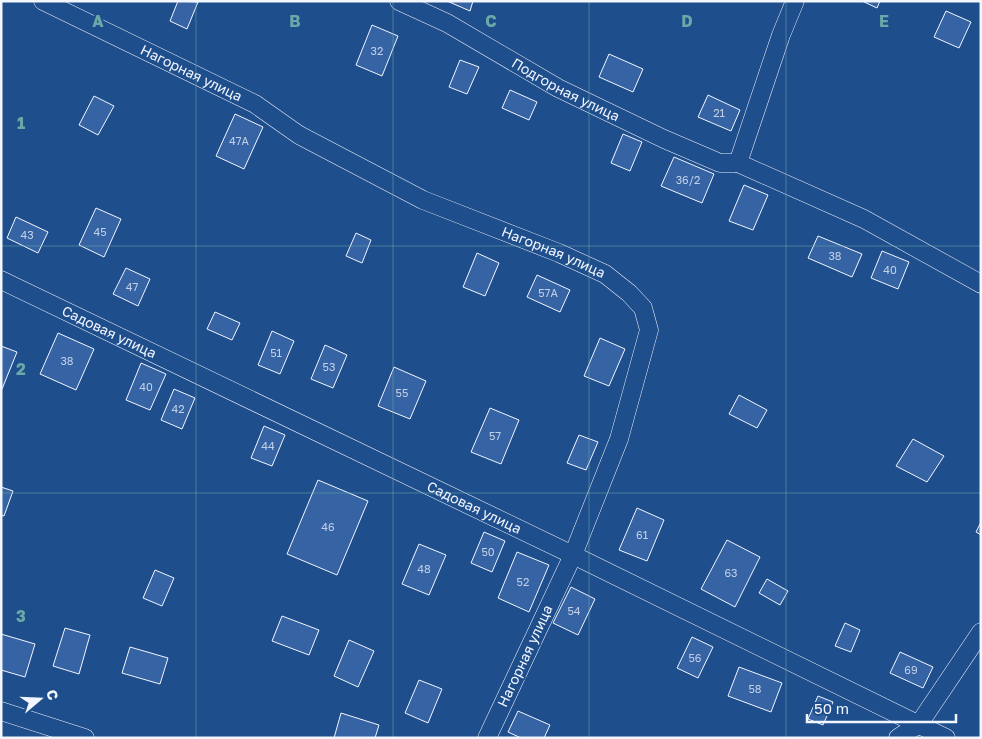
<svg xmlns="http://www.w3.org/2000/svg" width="982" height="739" font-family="'Golos Text',sans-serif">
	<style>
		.building { fill: #3563a3; stroke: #f2f6ff }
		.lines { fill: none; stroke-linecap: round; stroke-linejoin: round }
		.minor-casing { stroke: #f2f6ff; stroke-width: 19 }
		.minor { stroke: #1f4e8c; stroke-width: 18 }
		.grid { fill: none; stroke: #6aa9a8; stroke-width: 1; stroke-opacity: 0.55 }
		.labels { text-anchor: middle; stroke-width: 4; stroke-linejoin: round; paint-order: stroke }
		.number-label { font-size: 11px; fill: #c3d1e8 }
		.street-label { font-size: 14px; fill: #f2f6ff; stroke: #1f4e8c }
		.grid-label { font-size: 16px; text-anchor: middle; font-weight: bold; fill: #6aa9a8; stroke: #1f4e8c; stroke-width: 4; stroke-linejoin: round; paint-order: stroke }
	</style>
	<rect width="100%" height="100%" fill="#1f4e8c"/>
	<g class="building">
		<path d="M 178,1 L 198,2 L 187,29 L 170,21 Z"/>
		<path d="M 447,1 L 473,1 L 470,11 Z"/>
		<path d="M 862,1 L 880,1 L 877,8 Z"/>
		<path d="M 946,11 L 971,22 L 959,48 L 934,37 Z"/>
		<path d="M 372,25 L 398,36 L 382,76 L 356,65 Z"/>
		<path d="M 609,54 L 643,69 L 633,92 L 599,77 Z"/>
		<path d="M 460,60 L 479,67 L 467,94 L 449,87 Z"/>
		<path d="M 510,90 L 537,102 L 529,120 L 502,108 Z"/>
		<path d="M 708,95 L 740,110 L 731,131 L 698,117 Z"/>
		<path d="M 94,96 L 114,106 L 98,135 L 79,125 Z"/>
		<path d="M 235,114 L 263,127 L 244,169 L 216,156 Z"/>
		<path d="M 623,134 L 642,142 L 630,171 L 611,163 Z"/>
		<path d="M 674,157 L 714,174 L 702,203 L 661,186 Z"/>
		<path d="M 744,185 L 768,195 L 753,230 L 729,221 Z"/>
		<path d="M 96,208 L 121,219 L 104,257 L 79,245 Z"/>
		<path d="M 16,217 L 48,232 L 38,253 L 7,238 Z"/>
		<path d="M 356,233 L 371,240 L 362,263 L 346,256 Z"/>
		<path d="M 818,236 L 862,254 L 852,277 L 808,258 Z"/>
		<path d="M 882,251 L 909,262 L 898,289 L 871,278 Z"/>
		<path d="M 477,253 L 499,263 L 485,296 L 463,287 Z"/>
		<path d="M 126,268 L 150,279 L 138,306 L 113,294 Z"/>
		<path d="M 537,275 L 570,290 L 560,312 L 527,297 Z"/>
		<path d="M 215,312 L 240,323 L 232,340 L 207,329 Z"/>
		<path d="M 272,331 L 294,341 L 280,374 L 258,365 Z"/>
		<path d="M 58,333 L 94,349 L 76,390 L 40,374 Z"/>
		<path d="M 600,338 L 625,349 L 609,386 L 584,376 Z"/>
		<path d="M 325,345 L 347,355 L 333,388 L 311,379 Z"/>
		<path d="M 1,346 L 17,352 L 2,389 L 1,389 Z"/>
		<path d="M 141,363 L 166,374 L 150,410 L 126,400 Z"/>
		<path d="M 394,367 L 426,381 L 410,419 L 378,406 Z"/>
		<path d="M 174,389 L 195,398 L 182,429 L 161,420 Z"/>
		<path d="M 739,395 L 767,410 L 757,428 L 729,414 Z"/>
		<path d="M 490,408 L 519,420 L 501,464 L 471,452 Z"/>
		<path d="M 264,426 L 285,435 L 272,466 L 251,458 Z"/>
		<path d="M 579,435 L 598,442 L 586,470 L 567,463 Z"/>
		<path d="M 913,439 L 944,456 L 927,482 L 896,466 Z"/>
		<path d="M 318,480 L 368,501 L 337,575 L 287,554 Z"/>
		<path d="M 1,487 L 13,491 L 4,516 L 1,515 Z"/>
		<path d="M 637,508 L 664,520 L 647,561 L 619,550 Z"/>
		<path d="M 981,522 L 981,535 L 976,532 Z"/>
		<path d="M 484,532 L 505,541 L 492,572 L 471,563 Z"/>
		<path d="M 727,540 L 760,557 L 735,607 L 701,589 Z"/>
		<path d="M 419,544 L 446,555 L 429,595 L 402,584 Z"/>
		<path d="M 517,552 L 549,565 L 529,612 L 498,598 Z"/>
		<path d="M 155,570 L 174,578 L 162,606 L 143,598 Z"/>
		<path d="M 767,579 L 788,591 L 780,605 L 759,593 Z"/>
		<path d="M 571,587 L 595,599 L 578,635 L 553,623 Z"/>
		<path d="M 282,616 L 319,630 L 309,655 L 272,641 Z"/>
		<path d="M 845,623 L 860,630 L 851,652 L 835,646 Z"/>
		<path d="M 65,628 L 90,635 L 79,674 L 53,666 Z"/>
		<path d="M 1,634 L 35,644 L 25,677 L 1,670 Z"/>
		<path d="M 692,637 L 713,647 L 698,678 L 677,668 Z"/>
		<path d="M 349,640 L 374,651 L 358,687 L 334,676 Z"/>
		<path d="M 130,647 L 168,658 L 160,684 L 122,673 Z"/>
		<path d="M 900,652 L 933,667 L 923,688 L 890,673 Z"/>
		<path d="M 739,667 L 782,683 L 771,712 L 728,696 Z"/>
		<path d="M 419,680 L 442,689 L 428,723 L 405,713 Z"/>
		<path d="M 818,696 L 833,702 L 823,725 L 808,719 Z"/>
		<path d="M 518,711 L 550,725 L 544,738 L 521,738 L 508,732 Z"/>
		<path d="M 341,713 L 379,725 L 375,738 L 334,738 Z"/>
	</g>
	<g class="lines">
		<g class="minor-casing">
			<g id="minor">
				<path id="s1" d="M 43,1 L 255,104 L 299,135 L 423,200 L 559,253 L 605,274 L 629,293 L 643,308 L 649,330 L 619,439 L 573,555 L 487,738"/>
				<path id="s2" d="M 399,1 L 447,23 L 558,88 L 664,139 L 720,163 L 738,163 L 781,35 L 795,1"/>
				<path d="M 738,163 L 864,219 L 981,284"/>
				<path id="s3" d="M 1,280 L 573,555 L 946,738"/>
				<path d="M 1,711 L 85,738"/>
				<path d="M 898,738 L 919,724 L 981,632"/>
			</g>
		</g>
		<use href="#minor" class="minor"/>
	</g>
	<path class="grid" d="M 196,1 L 196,738M 393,1 L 393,738M 589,1 L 589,738M 786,1 L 786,738M 1,246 L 981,246M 1,493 L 981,493"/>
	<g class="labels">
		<g class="number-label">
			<text x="377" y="55">32</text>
			<text x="719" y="117">21</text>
			<text x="239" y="145">47А</text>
			<text x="688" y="184">36/2</text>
			<text x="100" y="236">45</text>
			<text x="27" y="239">43</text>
			<text x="835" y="260">38</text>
			<text x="890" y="274">40</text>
			<text x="132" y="291">47</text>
			<text x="548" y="297">57А</text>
			<text x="276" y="357">51</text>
			<text x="67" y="365">38</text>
			<text x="329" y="371">53</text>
			<text x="146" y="391">40</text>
			<text x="402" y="397">55</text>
			<text x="178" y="413">42</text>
			<text x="495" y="440">57</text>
			<text x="268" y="450">44</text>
			<text x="328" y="531">46</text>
			<text x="642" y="539">61</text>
			<text x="488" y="556">50</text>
			<text x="424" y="573">48</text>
			<text x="731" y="577">63</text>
			<text x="523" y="586">52</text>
			<text x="574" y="615">54</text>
			<text x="695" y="662">56</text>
			<text x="911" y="674">69</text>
			<text x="755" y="693">58</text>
		</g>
		<g class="street-label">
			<text dy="5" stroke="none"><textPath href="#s1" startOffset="165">Нагорная улица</textPath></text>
			<text dy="5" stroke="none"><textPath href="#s2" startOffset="189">Подгорная улица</textPath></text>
			<text dy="5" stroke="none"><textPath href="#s1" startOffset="570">Нагорная улица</textPath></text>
			<text dy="5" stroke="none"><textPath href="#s3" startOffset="120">Садовая улица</textPath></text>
			<text dy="5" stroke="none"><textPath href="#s3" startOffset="525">Садовая улица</textPath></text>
			<text transform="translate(525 656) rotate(-65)" y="5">Нагорная улица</text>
		</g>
	</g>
	<g class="grid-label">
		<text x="98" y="27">A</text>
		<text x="295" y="27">B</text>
		<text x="491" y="27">C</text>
		<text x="687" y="27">D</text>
		<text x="884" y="27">E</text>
		<text x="21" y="129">1</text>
		<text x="21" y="375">2</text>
		<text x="21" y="622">3</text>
	</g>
	<rect width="982" height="739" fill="none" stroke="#f2f6ff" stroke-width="5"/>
	<g transform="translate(40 699) rotate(71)" stroke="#1f4e8c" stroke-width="4" paint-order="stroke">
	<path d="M0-4L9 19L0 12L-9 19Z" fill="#f2f6ff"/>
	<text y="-8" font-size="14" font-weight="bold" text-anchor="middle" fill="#f2f6ff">С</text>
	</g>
	<path d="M807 714v8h149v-8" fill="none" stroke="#f2f6ff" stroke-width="2.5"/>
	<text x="814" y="714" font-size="15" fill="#f2f6ff" stroke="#1f4e8c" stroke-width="4" paint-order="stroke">50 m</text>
</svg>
